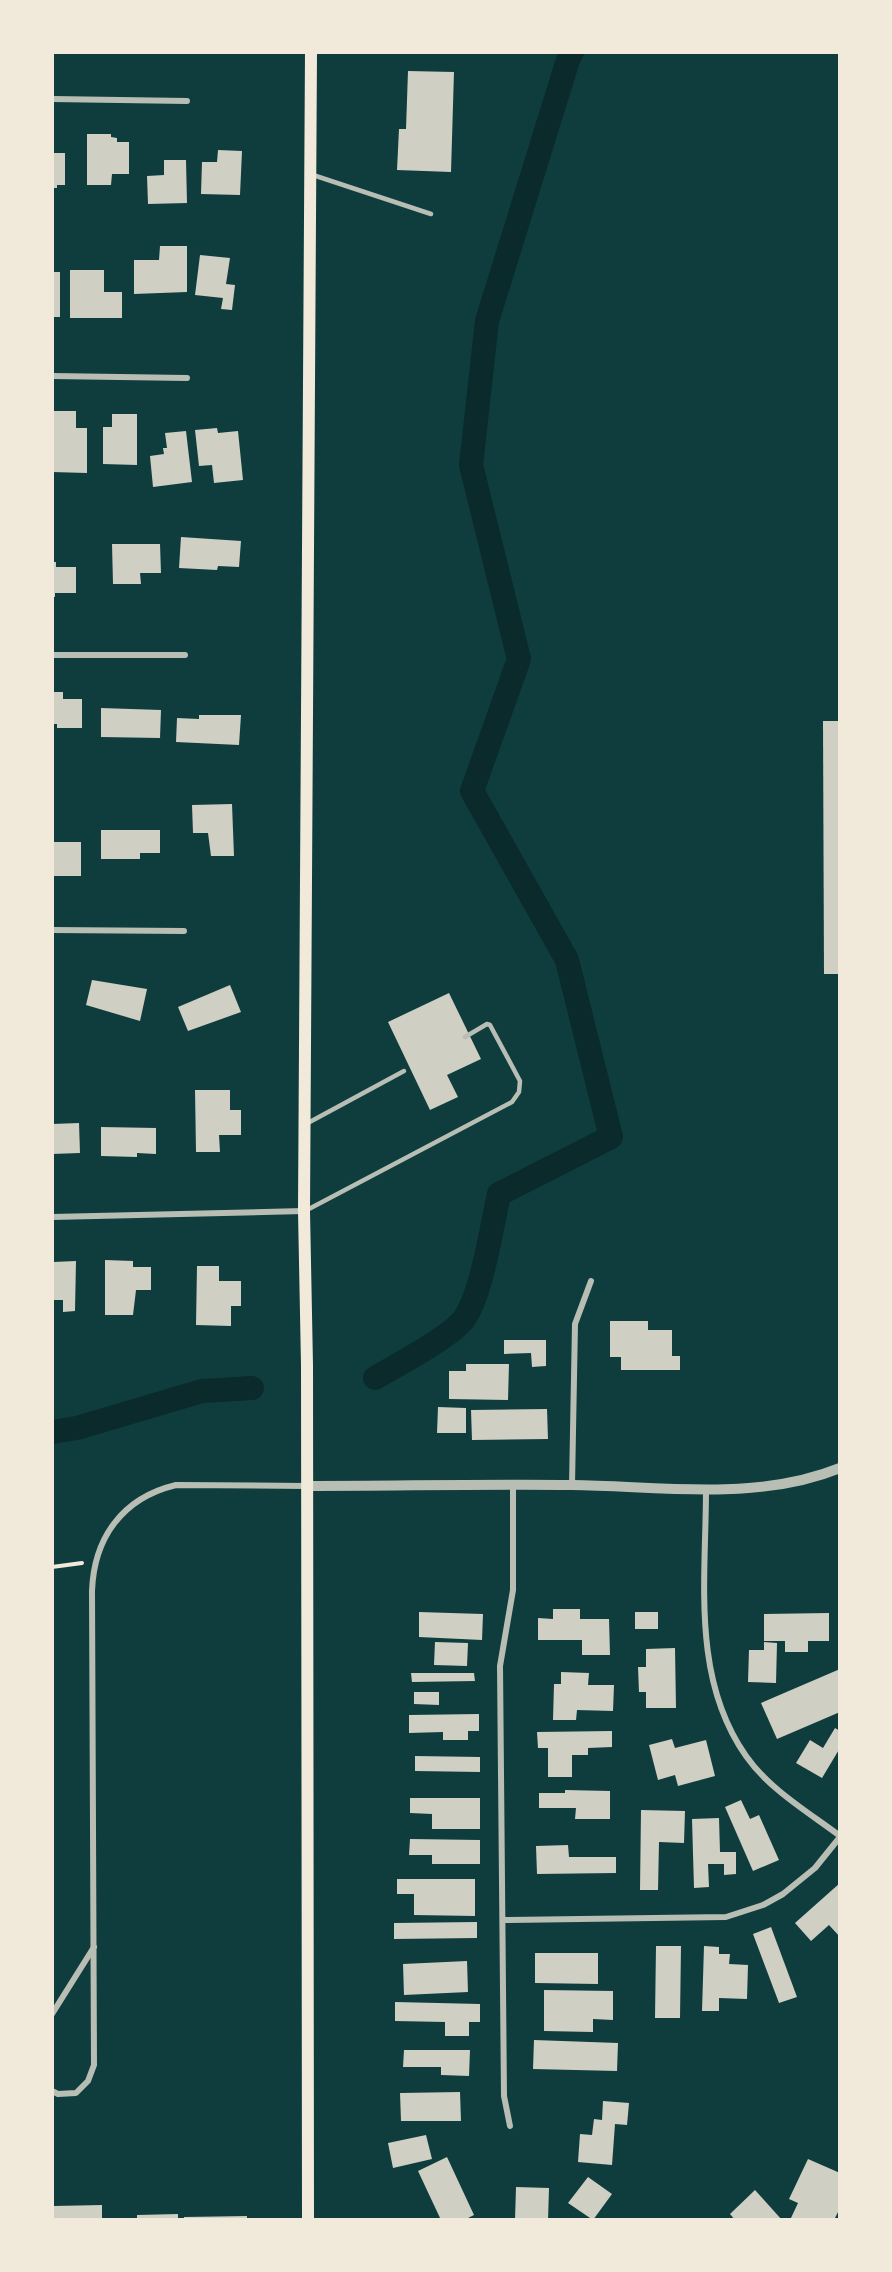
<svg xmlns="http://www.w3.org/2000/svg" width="892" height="2272" font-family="'Work Sans',sans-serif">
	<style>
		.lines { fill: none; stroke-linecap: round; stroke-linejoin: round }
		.canal { stroke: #0a2a2b; stroke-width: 24 }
		.building { fill: #cfcfc3 }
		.path { stroke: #f1e9da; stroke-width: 4 }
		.service { stroke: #b8beb3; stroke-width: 4.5 }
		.minor { stroke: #b8beb3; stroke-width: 6 }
		.tertiary { stroke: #b8beb3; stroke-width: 10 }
		.secondary { stroke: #f1e9da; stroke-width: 12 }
	</style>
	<rect width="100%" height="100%" fill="#0f3d3e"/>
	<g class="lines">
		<g class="canal">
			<path d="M 375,1378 C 397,1365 449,1338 464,1319 C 482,1294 492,1225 499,1194 L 611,1137 L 567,960 L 472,791 L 519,659 L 471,465 L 487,321 L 568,60 L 572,52"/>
			<path d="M 52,1432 L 77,1428 L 202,1391 L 252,1388"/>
		</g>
	</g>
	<g class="building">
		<path d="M 408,71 L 454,72 L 451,172 L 397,170 L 399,129 L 406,129 Z"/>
		<path d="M 87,134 L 111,134 L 111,137 L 117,138 L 117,142 L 129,142 L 129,174 L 112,174 L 111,185 L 87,185 Z"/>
		<path d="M 218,150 L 242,151 L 240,195 L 201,194 L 202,162 L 217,162 Z"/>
		<path d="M 52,153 L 65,153 L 65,185 L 57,185 L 57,188 L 52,188 Z"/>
		<path d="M 164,160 L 186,160 L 187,203 L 148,204 L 147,176 L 164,175 Z"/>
		<path d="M 160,246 L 187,246 L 187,292 L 134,294 L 134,260 L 159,260 Z"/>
		<path d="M 200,255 L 230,258 L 226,284 L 235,285 L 232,310 L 221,309 L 223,298 L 195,295 Z"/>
		<path d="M 70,270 L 104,270 L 104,292 L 122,292 L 122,318 L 70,318 Z"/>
		<rect x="52" y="272" width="8" height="45"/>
		<path d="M 53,411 L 76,411 L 76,428 L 87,428 L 87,473 L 52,472 Z"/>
		<path d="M 112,414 L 137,414 L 137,465 L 103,464 L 103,427 L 112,427 Z"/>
		<path d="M 217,428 L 218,433 L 238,431 L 243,480 L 214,483 L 212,465 L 199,466 L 195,430 Z"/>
		<path d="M 186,431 L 192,482 L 153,487 L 150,456 L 164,454 L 163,448 L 167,448 L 165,433 Z"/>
		<path d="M 181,537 L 241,541 L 239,567 L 218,566 L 217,570 L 179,568 Z"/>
		<path d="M 112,544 L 160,544 L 161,573 L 140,573 L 141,584 L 113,584 Z"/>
		<path d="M 52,562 L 56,562 L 56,567 L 76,567 L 76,593 L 55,593 L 55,597 L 52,597 Z"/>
		<path d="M 52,692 L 63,692 L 63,699 L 82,699 L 82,728 L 57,728 L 57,724 L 52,724 Z"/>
		<path d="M 101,708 L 161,710 L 160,738 L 101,737 Z"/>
		<path d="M 199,715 L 241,715 L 239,745 L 176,742 L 177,718 L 199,719 Z"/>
		<path d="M 823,721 L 840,721 L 840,974 L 824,974 Z"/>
		<path d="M 232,804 L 234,856 L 211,856 L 208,833 L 193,833 L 192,805 Z"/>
		<path d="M 101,830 L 160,830 L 160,853 L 140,853 L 140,859 L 101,859 Z"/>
		<rect x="52" y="842" width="29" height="34"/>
		<path d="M 92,980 L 147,989 L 140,1021 L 86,1005 Z"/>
		<path d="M 230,985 L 241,1012 L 188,1031 L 178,1007 Z"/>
		<path d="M 449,993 L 481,1059 L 447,1075 L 458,1097 L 430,1110 L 388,1022 Z"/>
		<path d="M 195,1090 L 230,1090 L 230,1110 L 241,1110 L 241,1135 L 219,1135 L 220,1152 L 196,1152 Z"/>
		<path d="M 79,1123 L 80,1153 L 52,1154 L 52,1124 Z"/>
		<path d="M 101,1127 L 156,1128 L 156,1154 L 137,1153 L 137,1157 L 101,1156 Z"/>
		<path d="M 105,1260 L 133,1261 L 133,1267 L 151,1267 L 151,1290 L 136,1290 L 133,1315 L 105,1315 Z"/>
		<path d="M 76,1261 L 75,1311 L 63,1312 L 63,1300 L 52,1300 L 53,1262 Z"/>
		<path d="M 197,1266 L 219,1266 L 219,1281 L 241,1281 L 241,1306 L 231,1306 L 231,1326 L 196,1325 Z"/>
		<path d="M 610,1321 L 648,1321 L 648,1330 L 672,1330 L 672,1356 L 680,1356 L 680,1370 L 621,1370 L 621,1357 L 610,1357 Z"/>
		<path d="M 504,1340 L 546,1340 L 546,1366 L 532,1367 L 531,1353 L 504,1354 Z"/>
		<path d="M 466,1364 L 509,1364 L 508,1400 L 449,1399 L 449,1371 L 466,1371 Z"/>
		<path d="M 438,1407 L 466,1408 L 466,1433 L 437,1433 Z"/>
		<path d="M 547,1409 L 548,1439 L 472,1440 L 471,1410 Z"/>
		<path d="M 553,1609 L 580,1609 L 580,1619 L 609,1619 L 610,1655 L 582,1655 L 582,1640 L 538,1640 L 538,1618 L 553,1619 Z"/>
		<path d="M 419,1612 L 483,1614 L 482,1640 L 419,1637 Z"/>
		<rect x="635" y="1612" width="23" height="17"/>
		<path d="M 829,1613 L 829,1641 L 808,1641 L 808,1652 L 785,1652 L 785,1641 L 764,1641 L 764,1614 Z"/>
		<path d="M 435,1642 L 468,1643 L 467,1666 L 434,1665 Z"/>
		<path d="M 764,1642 L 777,1643 L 776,1683 L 748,1682 L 749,1650 L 764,1650 Z"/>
		<path d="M 675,1648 L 676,1708 L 646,1708 L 646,1692 L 639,1692 L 638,1667 L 646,1667 L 646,1649 Z"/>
		<path d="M 840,1669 L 840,1712 L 777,1739 L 761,1703 Z"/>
		<path d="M 561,1672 L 589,1673 L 588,1685 L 614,1685 L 613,1711 L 577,1710 L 576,1720 L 553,1720 L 554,1684 L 561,1684 Z"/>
		<path d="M 411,1673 L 474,1673 L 475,1681 L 412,1682 Z"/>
		<path d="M 414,1692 L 439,1692 L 439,1705 L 414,1704 Z"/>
		<path d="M 479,1714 L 479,1731 L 468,1731 L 468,1740 L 443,1740 L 443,1732 L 409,1733 L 409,1715 Z"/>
		<path d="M 835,1728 L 840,1731 L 840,1748 L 822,1778 L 796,1763 L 810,1740 L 823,1748 Z"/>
		<path d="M 612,1731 L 612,1747 L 588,1748 L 588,1755 L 572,1755 L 572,1777 L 548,1777 L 548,1748 L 538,1748 L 537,1732 Z"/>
		<path d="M 672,1739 L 675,1748 L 706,1740 L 715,1776 L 678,1786 L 675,1775 L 658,1780 L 649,1745 Z"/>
		<path d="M 415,1756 L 480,1757 L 480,1772 L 415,1771 Z"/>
		<path d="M 565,1790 L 610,1791 L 610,1819 L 575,1819 L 576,1808 L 539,1808 L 539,1793 L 565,1793 Z"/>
		<path d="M 410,1798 L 480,1798 L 480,1829 L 432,1829 L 432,1814 L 410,1813 Z"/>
		<path d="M 741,1800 L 750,1819 L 759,1815 L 779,1860 L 753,1871 L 725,1807 Z"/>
		<path d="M 641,1810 L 685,1811 L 684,1843 L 659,1842 L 658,1890 L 640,1890 Z"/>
		<path d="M 719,1818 L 720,1852 L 736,1852 L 736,1874 L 724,1875 L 724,1864 L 708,1864 L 709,1887 L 694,1888 L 692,1819 Z"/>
		<path d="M 410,1839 L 480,1840 L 480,1864 L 432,1864 L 432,1855 L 409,1855 Z"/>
		<path d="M 568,1845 L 569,1857 L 616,1857 L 616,1873 L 537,1874 L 536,1846 Z"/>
		<path d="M 397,1879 L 475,1879 L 475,1916 L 414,1915 L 414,1894 L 397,1894 Z"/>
		<path d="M 840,1883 L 840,1937 L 829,1925 L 811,1941 L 795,1923 Z"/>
		<path d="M 477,1922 L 477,1938 L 394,1939 L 394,1923 Z"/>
		<path d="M 771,1927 L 797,1997 L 779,2003 L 753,1934 Z"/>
		<path d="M 656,1946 L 681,1946 L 680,2018 L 655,2018 Z"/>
		<path d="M 704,1946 L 719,1947 L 719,1954 L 730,1954 L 729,1964 L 748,1965 L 747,1999 L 719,1998 L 719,2011 L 702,2011 Z"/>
		<path d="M 535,1953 L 598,1953 L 598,1984 L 535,1983 Z"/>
		<path d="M 467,1961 L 468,1992 L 404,1995 L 403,1964 Z"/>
		<path d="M 544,1990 L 613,1991 L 613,2020 L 593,2019 L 593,2032 L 544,2031 Z"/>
		<path d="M 395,2002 L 480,2004 L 480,2022 L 469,2022 L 469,2036 L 445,2036 L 445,2022 L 395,2021 Z"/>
		<path d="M 534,2040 L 618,2043 L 617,2071 L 533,2069 Z"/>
		<path d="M 404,2050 L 470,2050 L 469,2076 L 441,2075 L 441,2067 L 403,2067 Z"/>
		<path d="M 460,2092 L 461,2121 L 401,2121 L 400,2093 Z"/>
		<path d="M 603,2101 L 629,2103 L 627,2125 L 615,2124 L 612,2165 L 578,2162 L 580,2134 L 592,2135 L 594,2119 L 602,2120 Z"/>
		<path d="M 426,2135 L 432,2159 L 393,2168 L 388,2143 Z"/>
		<path d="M 447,2157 L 474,2215 L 464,2220 L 441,2220 L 418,2171 Z"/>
		<path d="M 808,2159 L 840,2173 L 840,2208 L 834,2220 L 791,2218 L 798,2203 L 789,2199 Z"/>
		<path d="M 588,2177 L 612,2194 L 593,2220 L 568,2203 Z"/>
		<path d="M 516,2187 L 549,2188 L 548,2220 L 515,2220 Z"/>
		<path d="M 755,2190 L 782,2220 L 735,2220 L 730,2214 Z"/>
		<path d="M 102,2205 L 102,2220 L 54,2220 L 54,2206 Z"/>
		<path d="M 178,2214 L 178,2220 L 137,2220 L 137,2215 Z"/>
		<path d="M 247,2216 L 247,2220 L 184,2220 L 184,2217 Z"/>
	</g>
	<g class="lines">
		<path class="path" d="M 52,1567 L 82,1563"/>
		<g class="service">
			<path d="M 313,175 L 431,214"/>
			<path d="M 306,1124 L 404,1071"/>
			<path d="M 307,1210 L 512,1102 L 519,1092 L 520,1081 L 490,1025 L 487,1024 L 465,1037"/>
		</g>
		<g class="minor">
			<path d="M 52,99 L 187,101"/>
			<path d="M 52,376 L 187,378"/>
			<path d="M 52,655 L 185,655"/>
			<path d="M 52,930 L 184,931"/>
			<path d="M 52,1217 L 304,1211"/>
			<path d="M 572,1485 L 575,1324 L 591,1281"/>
			<path d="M 706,1489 C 706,1579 691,1678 746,1756 C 769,1789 808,1812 840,1836"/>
			<path d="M 503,1920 L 726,1917 L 763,1905 L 783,1894 L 815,1868 L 840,1837"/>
			<path d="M 52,2014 L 94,1947"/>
			<path d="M 52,2091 L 58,2094 L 76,2093 L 88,2081 L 94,2065 L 92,1591 C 94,1538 122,1498 176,1485 L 307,1486"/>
			<path d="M 510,2126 L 504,2096 L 500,1666 L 513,1590 L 513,1485"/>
		</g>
		<path class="tertiary" d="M 307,1486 C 395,1486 484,1484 572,1485 C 660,1486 756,1502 840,1468"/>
		<path class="secondary" d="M 308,2220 L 307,1365 L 304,1211 L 311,52"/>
	</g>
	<rect width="892" height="2272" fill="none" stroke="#f1e9da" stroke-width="108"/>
</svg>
